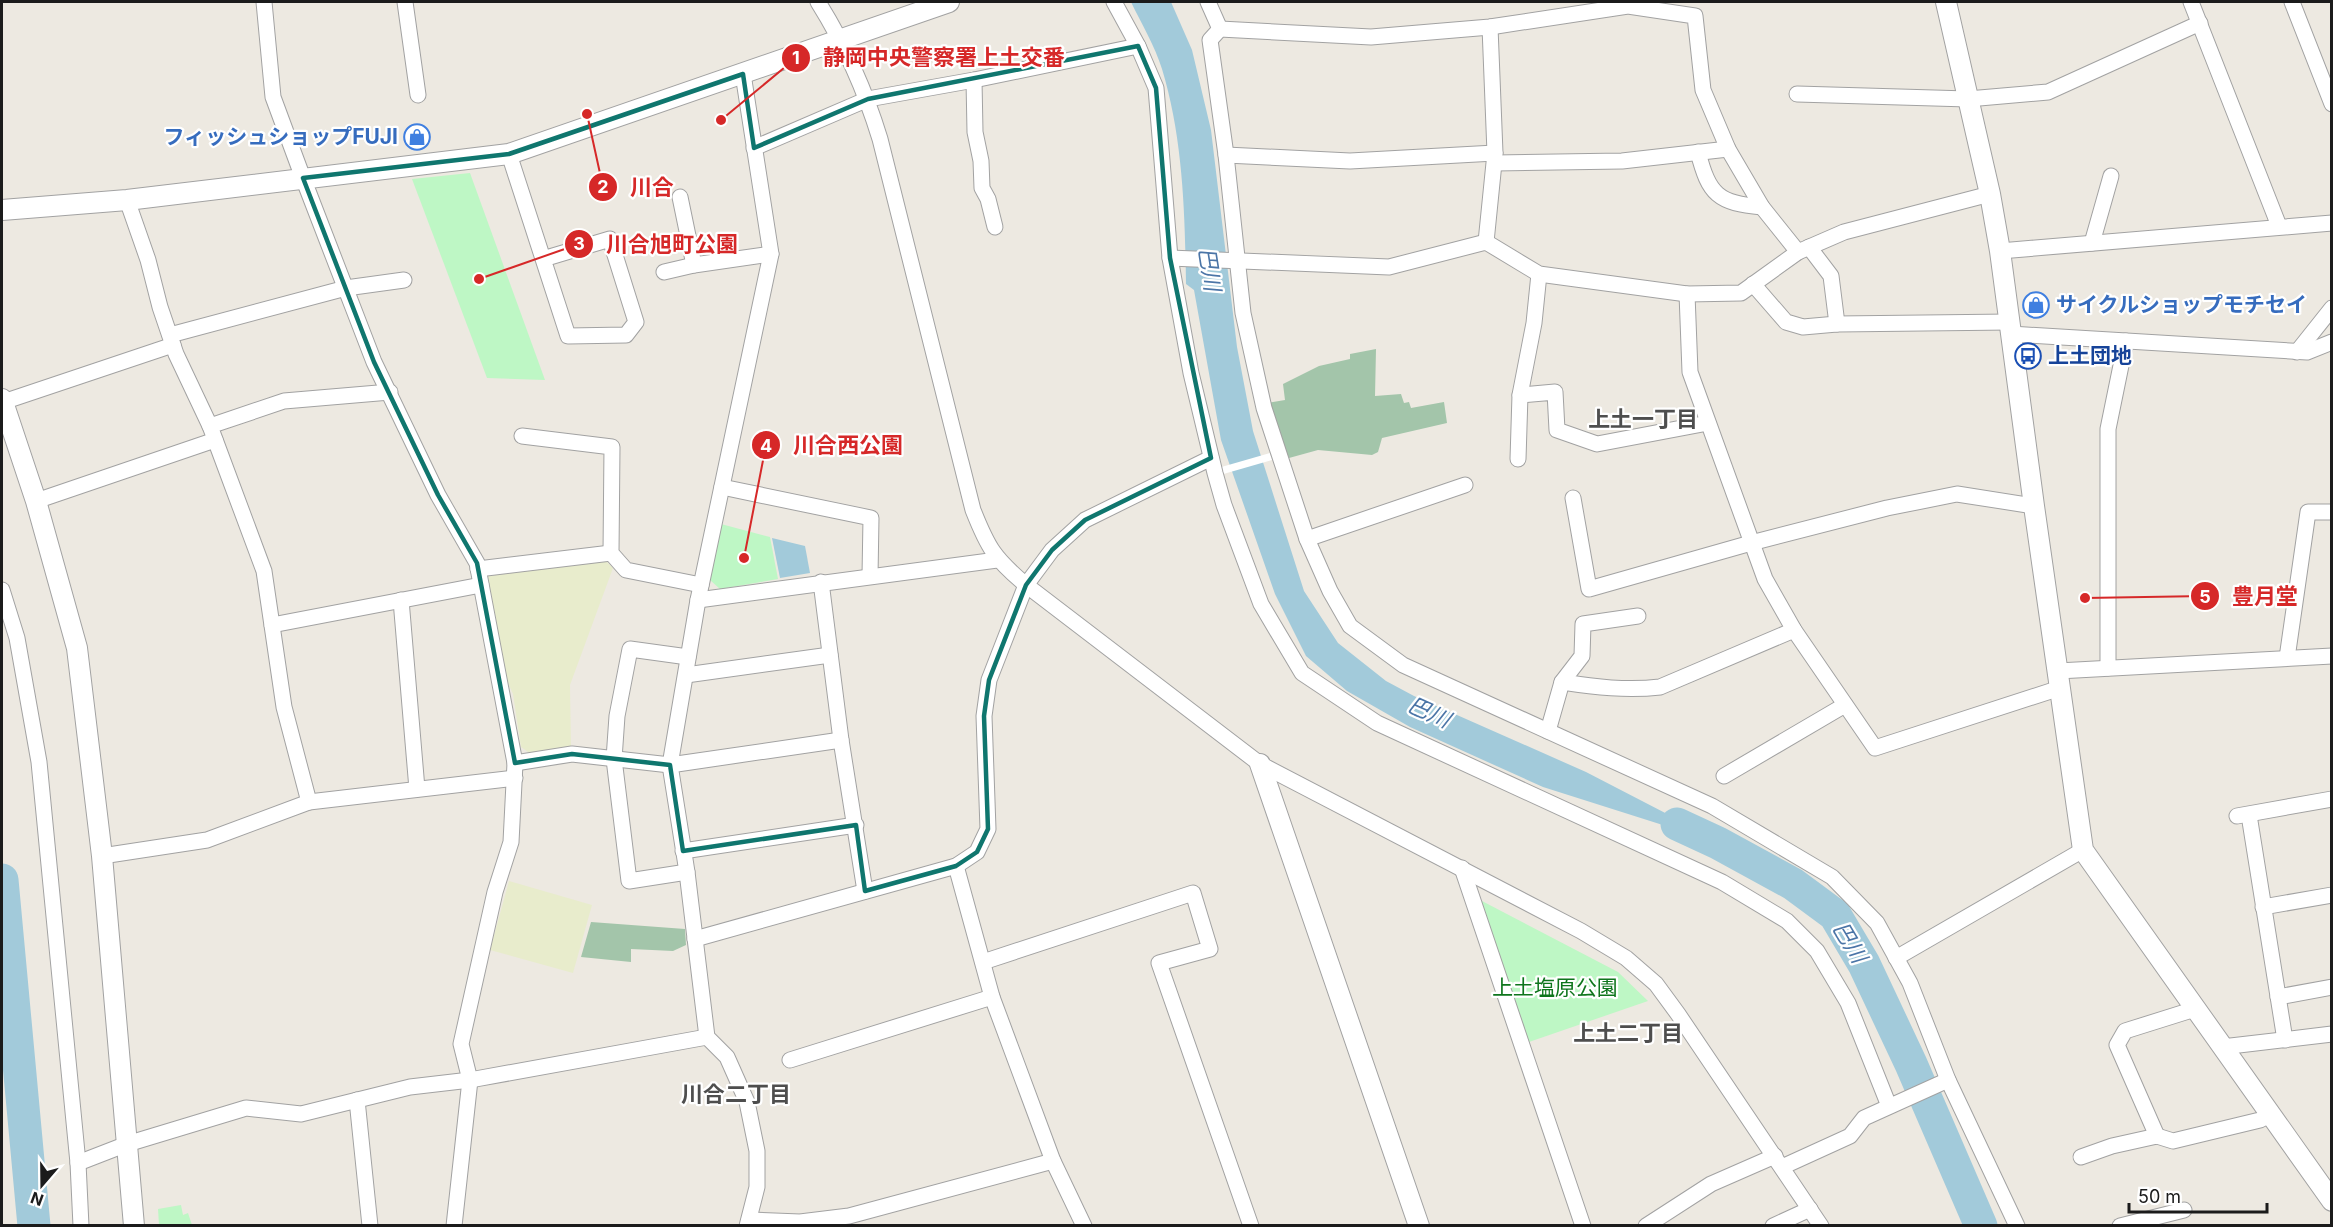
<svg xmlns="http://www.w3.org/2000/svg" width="2333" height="1227" font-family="Inter,'Noto Sans JP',sans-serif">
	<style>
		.farmland { fill: #e8eccc }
		.cemetery { fill: #a3c5aa }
		.park { fill: #bef7c5 }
		.water { fill: #a2cada }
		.pier { fill: #fff }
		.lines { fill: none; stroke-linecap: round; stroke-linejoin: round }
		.river { stroke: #a2cada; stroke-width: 33 }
		.minor-casing { stroke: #a2a2a2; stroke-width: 17 }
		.tertiary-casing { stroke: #a2a2a2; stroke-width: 22 }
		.minor { stroke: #fff; stroke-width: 15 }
		.tertiary { stroke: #fff; stroke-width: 20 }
		.marked { fill: none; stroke: #0f766e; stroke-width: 4.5; stroke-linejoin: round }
		.labels { text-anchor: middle; stroke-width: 4.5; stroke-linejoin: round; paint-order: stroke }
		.shop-label { font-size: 21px; font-weight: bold; fill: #366cbe; stroke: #fff; text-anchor: end }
		.transit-label { font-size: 21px; font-weight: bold; fill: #164399; stroke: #fff; text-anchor: start }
		.park-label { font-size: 21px; fill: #0e751c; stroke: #fff }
		.water-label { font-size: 22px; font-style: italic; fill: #4b75a7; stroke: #fff }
		.neighbourhood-label { font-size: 22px; font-weight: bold; fill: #4e4e4e; stroke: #fff }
		.leader { fill: none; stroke: #d62828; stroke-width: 2 }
		.callout-dot { fill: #d62828; stroke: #fff; stroke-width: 2 }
		.mark-label { font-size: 18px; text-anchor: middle; font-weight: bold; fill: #fff }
		.callout-label { font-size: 22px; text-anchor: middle; font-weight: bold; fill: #d62828; stroke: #fff; stroke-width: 4.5; stroke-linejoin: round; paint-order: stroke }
	</style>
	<rect width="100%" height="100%" fill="#ede9e1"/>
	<g class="farmland">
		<path d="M 606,561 L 613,568 L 570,685 L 571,748 L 531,754 L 521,747 L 513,694 L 504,674 L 488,576 Z"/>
		<path d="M 509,881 L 592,905 L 573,973 L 490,950 Z"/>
	</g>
	<g class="cemetery">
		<path d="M 1376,349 L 1375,396 L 1401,394 L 1404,403 L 1409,402 L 1411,408 L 1444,402 L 1447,423 L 1382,438 L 1378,452 L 1372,455 L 1318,450 L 1289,458 L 1267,403 L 1285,400 L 1283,384 L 1319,366 L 1350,359 L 1350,354 Z"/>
		<path d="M 591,922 L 685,929 L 686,945 L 673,951 L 631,949 L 631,962 L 581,957 Z"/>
	</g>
	<g class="park">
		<path d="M 470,173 L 545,380 L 487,378 L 412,179 Z"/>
		<path d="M 721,524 L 770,537 L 778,579 L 720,589 L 710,580 Z"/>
		<path d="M 1482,901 L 1618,972 L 1648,1001 L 1529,1042 L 1479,905 Z"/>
		<path d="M 181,1205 L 183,1215 L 188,1213 L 192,1225 L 159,1225 L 158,1209 Z"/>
	</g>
	<g class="water">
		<path d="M 1131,2 L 1171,2 L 1192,50 L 1211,130 L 1237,347 L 1253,431 L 1304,591 L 1338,643 L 1386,681 L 1414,696 L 1586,772 L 1729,846 L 1543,787 L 1410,727 L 1347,691 L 1306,656 L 1275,594 L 1221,440 L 1194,290 L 1186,284 C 1185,212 1183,138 1162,69 C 1155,46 1141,23 1131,2 Z"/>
		<path d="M 772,538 L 805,546 L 810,573 L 780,578 Z"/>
	</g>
	<path class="pier" d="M 1270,453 L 1272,460 L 1220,475 L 1218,468 Z"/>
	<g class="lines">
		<g class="river">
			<path d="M 1677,824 L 1718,843 L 1793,884 L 1835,915 L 1864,964 L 1911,1064 L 1981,1226"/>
			<path d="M 2,880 L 34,1226"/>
		</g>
		<g class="minor-casing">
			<g id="minor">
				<path d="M 264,2 L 273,97 L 303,178 L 374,362 L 438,495 L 477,563 L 515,763 L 511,842 L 495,892 L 461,1044 L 470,1080 L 454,1226"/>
				<path d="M 405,2 L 418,95"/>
				<path d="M 818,2 C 845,45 865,90 880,139 L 973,510 C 988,548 994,558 1026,585 L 1260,764 L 1581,931 L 1626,958 L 1656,984 L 1678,1014 L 1821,1226"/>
				<path d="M 1114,2 L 1138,46 L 1156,88 L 1170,258 L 1191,373 L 1215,473 L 1224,505 L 1261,604 L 1302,673 L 1377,723 L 1722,882 L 1787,921 L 1817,951 L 1848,1003 L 1889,1106"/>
				<path d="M 1208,2 L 1220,29"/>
				<path d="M 2191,2 L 2279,226"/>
				<path d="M 2292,2 L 2332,104"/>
				<path d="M 743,74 L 771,254 L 698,600 L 670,765 L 687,872 L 707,1037 L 727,1057 L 747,1102 L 757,1151 L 757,1187 L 747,1226"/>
				<path d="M 974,80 L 975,132 L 981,161 L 982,188 L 988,199 L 995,227"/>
				<path d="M 1797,94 L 1968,99 L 2048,92 L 2200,23"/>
				<path d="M 754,148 L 868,99 L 974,80 L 1138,46"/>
				<path d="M 1698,152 C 1709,195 1718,203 1762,207"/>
				<path d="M 509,154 L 568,336 L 626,335 L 636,322 L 610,239 L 543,259"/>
				<path d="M 1226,155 L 1350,161 L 1495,153"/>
				<path d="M 1495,163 L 1622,161 L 1728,149"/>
				<path d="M 680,197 L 694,265"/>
				<path d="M 127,200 L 148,260 L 160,307 L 176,354 L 210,426"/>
				<path d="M 1486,242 L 1495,153 L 1490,27"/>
				<path d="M 2092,243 L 2111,176"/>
				<path d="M 1809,247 L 1831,276 L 1837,324"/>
				<path d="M 2000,251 L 2332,223"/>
				<path d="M 1798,252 L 1762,207 L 1728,149 L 1703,90 L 1695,16 L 1628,6 L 1490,27 L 1371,37 L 1220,29 L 1210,40 L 1226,155 L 1243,313 L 1264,408 L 1307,539 L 1330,591 L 1350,626 L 1403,665 L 1712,806 L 1832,877 L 1877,923 L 1910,983 L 1948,1080 L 2017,1226"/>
				<path d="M 1170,258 L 1389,267 L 1486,242 L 1539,274 L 1687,294 L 1741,293 L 1798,252 L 1844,232 L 1990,194"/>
				<path d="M 664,272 L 694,265 L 771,254"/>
				<path d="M 1753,284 L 1786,322 L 1803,327 L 1837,324 L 2010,322"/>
				<path d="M 1687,294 L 1690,372 L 1765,579 L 1794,630 L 1875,748 L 2060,688"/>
				<path d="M 2011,334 L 2307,352 L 2332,342"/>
				<path d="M 170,335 L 346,288 L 404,280"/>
				<path d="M 2297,352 L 2332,308"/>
				<path d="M 390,392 L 284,401 L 210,426 L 264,571 L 284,707 L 309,802 L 515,778"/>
				<path d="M 1520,395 L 1555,392 L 1557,430 L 1597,444 L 1708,423"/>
				<path d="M 3,402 L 173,345"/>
				<path d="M 522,436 L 612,447 L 611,553 L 626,570 L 701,585"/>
				<path d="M 1518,459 L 1520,395 L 1534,323 L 1539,274"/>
				<path d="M 722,487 L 871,518 L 870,576"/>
				<path d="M 1573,498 L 1589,589 L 1751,543 L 1887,508 L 1957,494 L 2034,506"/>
				<path d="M 36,501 L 215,440"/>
				<path d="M 1307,539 L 1465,485"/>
				<path d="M 478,569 L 611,553"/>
				<path d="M 821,582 L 841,740 L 865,891"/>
				<path d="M 2,590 L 17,638 L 39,762 L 78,1163 L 81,1226"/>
				<path d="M 401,600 L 417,789"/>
				<path d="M 698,600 L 997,560"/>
				<path d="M 272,625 L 481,585"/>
				<path d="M 2287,658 L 2308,512 L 2332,512"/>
				<path d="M 2108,668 L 2108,429 L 2126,341"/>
				<path d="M 2058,671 L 2332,656"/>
				<path d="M 686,675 L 830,655"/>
				<path d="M 1562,682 C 1595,687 1627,691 1660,687 L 1794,630"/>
				<path d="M 1548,731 L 1562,682 L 1582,656 L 1583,624 L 1638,616"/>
				<path d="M 515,763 L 572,754 L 670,765 L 841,740"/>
				<path d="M 1724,776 L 1845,705"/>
				<path d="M 2249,815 L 2285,1040"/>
				<path d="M 2237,816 L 2332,799"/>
				<path d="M 683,851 L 856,825"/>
				<path d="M 102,856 L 207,840 L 309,802"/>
				<path d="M 956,866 L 992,997 L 1053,1161 L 1084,1226"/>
				<path d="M 1462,868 L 1583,1226"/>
				<path d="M 687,872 L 629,881 L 614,759 L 617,716 L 630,649 L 688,657"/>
				<path d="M 2263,907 L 2332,895"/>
				<path d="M 695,939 L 956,866 L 977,852 L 988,829 L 984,716 L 989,680 L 1026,585 L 1052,550 L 1085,520 L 1211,458"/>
				<path d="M 1896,958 L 2083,850"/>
				<path d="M 983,962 L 1193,893 L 1210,949 L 1159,963 L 1251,1226"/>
				<path d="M 2278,997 L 2332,987"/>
				<path d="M 2222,1047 L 2332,1034"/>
				<path d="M 790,1060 L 992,997"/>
				<path d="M 357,1100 L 370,1226"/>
				<path d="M 2157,1136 L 2117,1045 L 2125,1031 L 2195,1009"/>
				<path d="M 2081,1157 L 2112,1146 L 2157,1136 L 2173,1141 L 2260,1120 L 2270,1115"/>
				<path d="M 78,1163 L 127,1144 L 246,1108 L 301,1114 L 410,1087 L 470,1080 L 707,1037"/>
				<path d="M 1782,1167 L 1850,1136 L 1864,1118 L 1948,1080"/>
				<path d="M 749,1220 L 800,1222 L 849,1216 L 1053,1161"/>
				<path d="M 1646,1226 L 1711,1184 L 1775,1156"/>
				<path d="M 1773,1226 L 1810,1209"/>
				<path d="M 2120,1226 L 2184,1210"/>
			</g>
		</g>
		<g class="tertiary-casing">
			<g id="tertiary">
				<path d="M 1946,2 L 1990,194 L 2000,251 L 2034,506 L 2083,850 L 2332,1201"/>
				<path d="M 2,210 L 127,200 L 509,154 L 949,2"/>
				<path d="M 2,399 L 36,501 L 77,648 L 102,856 L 134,1226"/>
				<path d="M 1260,764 L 1419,1226"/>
			</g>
		</g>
		<use href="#minor" class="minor"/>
		<use href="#tertiary" class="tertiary"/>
	</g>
	<path class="marked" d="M 1138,46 L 1156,88 L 1170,258 L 1211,458 L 1085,520 L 1052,550 L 1026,585 L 989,680 L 984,716 L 988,829 L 977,852 L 956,866 L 865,891 L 856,825 L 683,851 L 670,765 L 572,754 L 515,763 L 477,563 L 438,495 L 374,362 L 303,178 L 509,154 L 743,74 L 754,148 L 868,99 Z"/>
	<defs>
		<g id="shop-ring" transform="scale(1.35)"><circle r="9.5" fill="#fff" stroke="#3f7fe0" stroke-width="1.5"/><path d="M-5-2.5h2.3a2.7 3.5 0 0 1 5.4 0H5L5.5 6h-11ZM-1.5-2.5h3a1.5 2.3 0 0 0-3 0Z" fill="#3f7fe0"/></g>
		<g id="bus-ring" transform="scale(1.35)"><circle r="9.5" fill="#fff" stroke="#1a4fb4" stroke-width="1.5"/><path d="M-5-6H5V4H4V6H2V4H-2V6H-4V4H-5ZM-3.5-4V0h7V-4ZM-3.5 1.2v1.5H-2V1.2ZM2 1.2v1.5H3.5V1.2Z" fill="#1a4fb4"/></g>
	</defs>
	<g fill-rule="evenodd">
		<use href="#shop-ring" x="417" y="137"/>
		<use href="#shop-ring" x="2036" y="305"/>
		<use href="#bus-ring" x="2028" y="356"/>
	</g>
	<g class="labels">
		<g class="shop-label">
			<text x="398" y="144">フィッシュショップFUJI</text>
			<text x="2056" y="312" text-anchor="start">サイクルショップモチセイ</text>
		</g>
		<g class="transit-label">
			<text x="2048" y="363">上土団地</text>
		</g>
		<g class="park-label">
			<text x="1555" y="995">上土塩原公園</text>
		</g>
		<g class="water-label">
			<text transform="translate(1210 269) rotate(81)" y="8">巴川</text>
			<text transform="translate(1429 712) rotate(24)" y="8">巴川</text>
			<text transform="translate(1850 942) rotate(59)" y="8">巴川</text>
		</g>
		<g class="neighbourhood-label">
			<text x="1643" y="427">上土一丁目</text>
			<text x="1628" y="1041">上土二丁目</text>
			<text x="736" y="1102">川合二丁目</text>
		</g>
	</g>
	<path class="leader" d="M721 120L796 58M587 114L603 187M479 279L579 244M744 558L766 445M2085 598L2205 596"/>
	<g class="callout-dot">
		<circle cx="721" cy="120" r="6"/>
		<circle cx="587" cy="114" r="6"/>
		<circle cx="479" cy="279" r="6"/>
		<circle cx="744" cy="558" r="6"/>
		<circle cx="2085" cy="598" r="6"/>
		<circle cx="796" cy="58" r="15"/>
		<circle cx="603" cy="187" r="15"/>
		<circle cx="579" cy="244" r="15"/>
		<circle cx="766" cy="445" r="15"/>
		<circle cx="2205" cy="596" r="15"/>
	</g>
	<g class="mark-label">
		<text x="796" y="64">1</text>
		<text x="603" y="193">2</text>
		<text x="579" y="250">3</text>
		<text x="766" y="452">4</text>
		<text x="2205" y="603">5</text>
	</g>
	<g class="callout-label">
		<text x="944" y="65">静岡中央警察署上土交番</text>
		<text x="652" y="195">川合</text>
		<text x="672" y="252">川合旭町公園</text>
		<text x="848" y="453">川合西公園</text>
		<text x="2265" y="604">豊月堂</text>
	</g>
	<rect width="2333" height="1227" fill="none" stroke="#1b1b1b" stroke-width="6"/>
	<g transform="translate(42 1185) rotate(200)" stroke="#ffffff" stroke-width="4.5" paint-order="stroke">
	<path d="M0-4.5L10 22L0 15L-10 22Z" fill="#1b1b1b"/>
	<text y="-9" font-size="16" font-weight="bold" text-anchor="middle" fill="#1b1b1b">N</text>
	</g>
	<path d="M2129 1203v9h138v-9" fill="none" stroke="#1b1b1b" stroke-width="3"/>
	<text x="2138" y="1203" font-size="18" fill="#1b1b1b" stroke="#ffffff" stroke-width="4.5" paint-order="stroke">50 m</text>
</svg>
